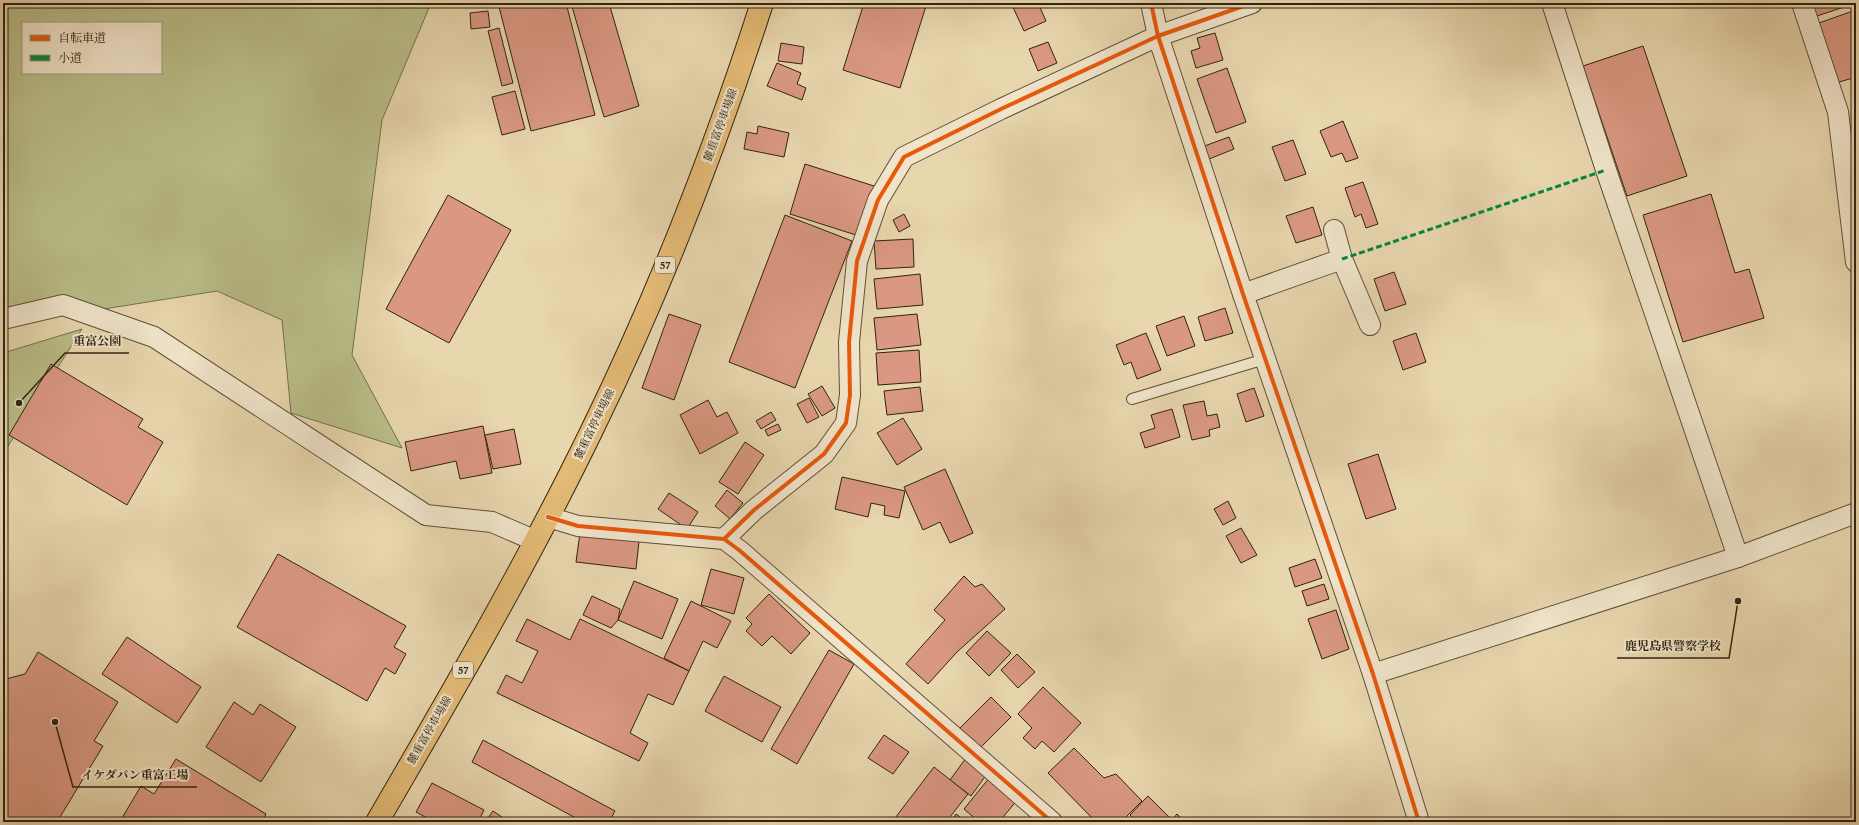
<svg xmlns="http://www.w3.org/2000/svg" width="1859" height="825" font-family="'Libre Caslon Text','Noto Serif JP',serif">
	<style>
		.green { fill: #b9bd88; stroke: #74704d; fill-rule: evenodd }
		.building { fill: #da9882; stroke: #2f2312 }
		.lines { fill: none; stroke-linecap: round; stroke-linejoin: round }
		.lane-casing { stroke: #5d5039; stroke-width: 12 }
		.street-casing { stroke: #5d5039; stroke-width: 22 }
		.primary-casing { stroke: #2f2312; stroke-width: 24 }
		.lane { stroke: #f0e4ca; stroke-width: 10 }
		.street { stroke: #f0e4ca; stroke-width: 20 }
		.primary { stroke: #e4bb76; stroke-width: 22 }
		.quiet { stroke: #00873e; stroke-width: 3; stroke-dasharray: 6 3; stroke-linecap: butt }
		.cycleway-casing { stroke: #f0e4ca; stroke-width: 6 }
		.cycleway { stroke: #e8590c; stroke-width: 4 }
		.labels { text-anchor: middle; stroke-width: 4; stroke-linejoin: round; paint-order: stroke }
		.shield { fill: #f0e4ca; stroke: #695d49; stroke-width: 1 }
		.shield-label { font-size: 10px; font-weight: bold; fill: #2f2312 }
		.street-label { font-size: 11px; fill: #2f2312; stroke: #f0e4ca }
		.leader { fill: none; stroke: #2f2312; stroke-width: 1.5 }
		.callout-dot { fill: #2f2312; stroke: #f0e4ca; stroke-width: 1.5 }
		.callout-label { font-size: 12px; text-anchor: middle; font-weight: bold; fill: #2f2312; stroke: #f0e4ca; stroke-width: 4; stroke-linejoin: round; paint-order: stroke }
	</style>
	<rect width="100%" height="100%" fill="#e8d6ad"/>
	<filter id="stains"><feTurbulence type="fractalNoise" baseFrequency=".005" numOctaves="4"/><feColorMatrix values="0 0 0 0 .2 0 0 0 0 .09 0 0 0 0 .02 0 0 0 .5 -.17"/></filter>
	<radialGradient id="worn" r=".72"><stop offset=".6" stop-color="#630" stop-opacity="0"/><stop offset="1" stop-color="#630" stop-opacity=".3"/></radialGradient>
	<g class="green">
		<path d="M 3,3 L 431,3 L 382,120 L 352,355 L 402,448 L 291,413 L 282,320 L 217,291 L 3,325 ZM 23,23 L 161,23 L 161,73 L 23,73 Z"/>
		<path d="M 82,329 L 3,454 L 3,353 Z"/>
	</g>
	<g class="building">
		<path d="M 498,3 L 566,3 L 595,115 L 531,131 Z"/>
		<path d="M 571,3 L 609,3 L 639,106 L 604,117 Z"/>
		<path d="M 864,3 L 927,3 L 900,88 L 843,70 Z"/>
		<path d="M 1011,3 L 1038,3 L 1046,21 L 1024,31 Z"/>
		<path d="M 1809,3 L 1842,3 L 1844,7 L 1814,17 Z"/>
		<path d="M 1856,10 L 1856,77 L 1836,83 L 1816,24 Z"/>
		<path d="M 488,11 L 490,27 L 471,29 L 470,13 Z"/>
		<path d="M 499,28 L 513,83 L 502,86 L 488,31 Z"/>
		<path d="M 1215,33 L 1223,60 L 1196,68 L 1191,51 L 1200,48 L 1197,38 Z"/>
		<path d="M 1048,42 L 1057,63 L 1038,71 L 1029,49 Z"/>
		<path d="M 781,43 L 804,47 L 802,64 L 778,61 Z"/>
		<path d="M 1643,46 L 1687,176 L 1627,196 L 1583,66 Z"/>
		<path d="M 777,63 L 801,73 L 797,84 L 806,88 L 802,100 L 767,86 Z"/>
		<path d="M 1227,68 L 1246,122 L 1216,133 L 1197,79 Z"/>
		<path d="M 515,91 L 525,129 L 502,135 L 492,97 Z"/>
		<path d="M 1343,121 L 1358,158 L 1346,162 L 1342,153 L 1331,157 L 1320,131 Z"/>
		<path d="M 758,126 L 789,133 L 784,157 L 744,149 L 747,132 L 757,134 Z"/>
		<path d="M 1229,137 L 1234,149 L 1204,161 L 1199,148 Z"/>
		<path d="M 1293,140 L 1306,174 L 1285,181 L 1272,147 Z"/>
		<path d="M 805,164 L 874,186 L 859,236 L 790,214 Z"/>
		<path d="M 1363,182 L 1378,224 L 1366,228 L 1361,214 L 1355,217 L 1345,188 Z"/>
		<path d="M 1711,194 L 1735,273 L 1749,269 L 1764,318 L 1683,342 L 1643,215 Z"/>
		<path d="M 448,195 L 511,230 L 449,343 L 386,309 Z"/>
		<path d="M 1313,207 L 1322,235 L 1296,243 L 1286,216 Z"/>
		<path d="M 904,214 L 910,226 L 899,232 L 893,220 Z"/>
		<path d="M 785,215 L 852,241 L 795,388 L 729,362 Z"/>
		<path d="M 913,239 L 914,267 L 876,269 L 874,241 Z"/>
		<path d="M 1394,272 L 1406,304 L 1385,311 L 1374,279 Z"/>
		<path d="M 920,274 L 923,305 L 877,309 L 874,279 Z"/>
		<path d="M 1225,308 L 1233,333 L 1205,341 L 1198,317 Z"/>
		<path d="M 669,314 L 701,325 L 674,400 L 642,388 Z"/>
		<path d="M 917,314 L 921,345 L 877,350 L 874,318 Z"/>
		<path d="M 1184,316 L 1195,346 L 1167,356 L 1156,326 Z"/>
		<path d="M 1146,333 L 1161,370 L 1137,379 L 1131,362 L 1124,365 L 1116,345 Z"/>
		<path d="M 1416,333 L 1426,362 L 1403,370 L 1393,341 Z"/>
		<path d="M 919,350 L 921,382 L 878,385 L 876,353 Z"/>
		<path d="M 51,364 L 143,419 L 138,427 L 163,442 L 127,505 L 9,435 Z"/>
		<path d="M 822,386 L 835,408 L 822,416 L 808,394 Z"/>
		<path d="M 920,387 L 923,411 L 887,415 L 884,391 Z"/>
		<path d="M 1254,388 L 1264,416 L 1246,422 L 1237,394 Z"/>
		<path d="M 809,398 L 819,417 L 807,423 L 797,404 Z"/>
		<path d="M 708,400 L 717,417 L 727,412 L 738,433 L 700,454 L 680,415 Z"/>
		<path d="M 1204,401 L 1207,416 L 1217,414 L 1220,427 L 1209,430 L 1210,436 L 1192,440 L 1183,405 Z"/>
		<path d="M 1172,409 L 1180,437 L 1145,448 L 1140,433 L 1155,428 L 1151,415 Z"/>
		<path d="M 771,412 L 776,420 L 761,429 L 756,421 Z"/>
		<path d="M 903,418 L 922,449 L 897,465 L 877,433 Z"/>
		<path d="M 778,424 L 781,430 L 768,436 L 765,430 Z"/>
		<path d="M 483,426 L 492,473 L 460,479 L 456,461 L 411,471 L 405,442 Z"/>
		<path d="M 514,429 L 521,464 L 493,469 L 485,435 Z"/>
		<path d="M 745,442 L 764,455 L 738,494 L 719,482 Z"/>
		<path d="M 1378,454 L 1396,509 L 1366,519 L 1348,464 Z"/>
		<path d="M 945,469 L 973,533 L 950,543 L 940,522 L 923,530 L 904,487 Z"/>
		<path d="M 842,477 L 905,491 L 899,518 L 884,515 L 885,506 L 871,503 L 868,517 L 835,509 Z"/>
		<path d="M 727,490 L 743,503 L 730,519 L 715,506 Z"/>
		<path d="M 669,493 L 698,512 L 687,529 L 658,509 Z"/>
		<path d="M 1228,501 L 1236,518 L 1223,525 L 1214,509 Z"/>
		<path d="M 1241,528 L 1257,555 L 1241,563 L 1226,536 Z"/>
		<path d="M 580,533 L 639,541 L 636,569 L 576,562 Z"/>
		<path d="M 278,554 L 406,626 L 394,647 L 406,654 L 395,674 L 385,668 L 367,701 L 237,627 Z"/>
		<path d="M 1315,559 L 1322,578 L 1295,587 L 1289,568 Z"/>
		<path d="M 711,569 L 744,578 L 734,614 L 701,605 Z"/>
		<path d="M 964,576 L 975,587 L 982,584 L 1005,609 L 957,652 L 928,684 L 906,664 L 945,620 L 934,610 Z"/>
		<path d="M 634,581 L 678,599 L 662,639 L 618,620 Z"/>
		<path d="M 1324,584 L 1329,599 L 1307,606 L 1302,591 Z"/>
		<path d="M 769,594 L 810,633 L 791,654 L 772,636 L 762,646 L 746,631 L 752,624 L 746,618 Z"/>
		<path d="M 592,596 L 620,609 L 618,620 L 611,628 L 583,615 Z"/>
		<path d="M 691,601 L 731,621 L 717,648 L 703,641 L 689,671 L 664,658 Z"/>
		<path d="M 1336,610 L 1349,649 L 1322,659 L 1308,619 Z"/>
		<path d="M 527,619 L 570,640 L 580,619 L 689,671 L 673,705 L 648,694 L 630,733 L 648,743 L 639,761 L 497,693 L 506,675 L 522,683 L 538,651 L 516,641 Z"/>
		<path d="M 987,631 L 1011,653 L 989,676 L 966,653 Z"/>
		<path d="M 127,637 L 201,687 L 177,723 L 102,674 Z"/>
		<path d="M 829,650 L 854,664 L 797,764 L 771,749 Z"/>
		<path d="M 38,652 L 118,702 L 94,741 L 103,746 L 57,822 L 3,822 L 3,684 L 6,679 L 25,674 Z"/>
		<path d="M 1017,654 L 1035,672 L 1018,688 L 1001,670 Z"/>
		<path d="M 724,676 L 781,707 L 762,742 L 705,711 Z"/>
		<path d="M 1043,687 L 1081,723 L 1054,752 L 1042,741 L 1035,749 L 1023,738 L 1032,728 L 1018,714 Z"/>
		<path d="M 991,697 L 1011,717 L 978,750 L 958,730 Z"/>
		<path d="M 234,702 L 253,715 L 260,704 L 296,727 L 261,782 L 206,747 Z"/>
		<path d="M 884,735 L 909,752 L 893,774 L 868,758 Z"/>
		<path d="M 483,740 L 615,811 L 609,822 L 583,822 L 472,762 Z"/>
		<path d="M 1074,748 L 1104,778 L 1116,774 L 1142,801 L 1121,822 L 1096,822 L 1048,773 Z"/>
		<path d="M 966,758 L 987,774 L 971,796 L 950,780 Z"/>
		<path d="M 176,759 L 266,814 L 262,822 L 129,822 L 122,818 L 141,786 L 154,794 Z"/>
		<path d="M 934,767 L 968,794 L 946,822 L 892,822 Z"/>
		<path d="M 990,777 L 1018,799 L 999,822 L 979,822 L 964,809 Z"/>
		<path d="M 432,783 L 484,810 L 478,822 L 434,822 L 416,812 Z"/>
		<path d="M 1148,796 L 1172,820 L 1177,814 L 1185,822 L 1137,822 L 1130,815 Z"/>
		<path d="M 493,811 L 509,822 L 485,822 Z"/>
		<path d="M 956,814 L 967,822 L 950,822 Z"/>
	</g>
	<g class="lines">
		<g class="lane-casing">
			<path id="lane" d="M 1132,399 L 1265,359"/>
		</g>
		<g class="street-casing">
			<g id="street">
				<path d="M 1151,3 L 1158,36 L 1243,294 L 1373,674 L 1419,822"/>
				<path d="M 1552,3 L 1606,170 L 1738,557"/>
				<path d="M 1802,3 L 1838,112 L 1856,262"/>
				<path d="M 1334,230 L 1342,259 L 1370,325"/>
				<path d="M 1243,294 L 1342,259"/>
				<path d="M 3,319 L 63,305 L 154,337 L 426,515 L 492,522 L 536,541"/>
				<path d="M 548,517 L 578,526 L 724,539 L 739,550 L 1052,822"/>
				<path d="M 724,539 L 754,510 L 824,454 L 846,423 L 850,395 L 849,342 L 857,261 L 878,200 L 904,157 L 1001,109 L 1158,36 L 1252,3"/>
				<path d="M 1373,674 L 1738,557 L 1856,513"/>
			</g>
		</g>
		<g class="primary-casing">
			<path id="primary" d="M 377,822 C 452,693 527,564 592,430 C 659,293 715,149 762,3"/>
		</g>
		<use href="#lane" class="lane"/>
		<use href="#street" class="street"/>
		<use href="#primary" class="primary"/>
		<path class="quiet" d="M 1342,259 L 1606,170"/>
		<g class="cycleway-casing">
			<g id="cycleway">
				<path d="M 1151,3 L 1158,36 L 1243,294 L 1373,674 L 1419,822"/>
				<path d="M 548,517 L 578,526 L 724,539 L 739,550 L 1052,822"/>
				<path d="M 724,539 L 754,510 L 824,454 L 846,423 L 850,395 L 849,342 L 857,261 L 878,200 L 904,157 L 1001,109 L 1158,36 L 1252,3"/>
			</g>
		</g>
		<use href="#cycleway" class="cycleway"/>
	</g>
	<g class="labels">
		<g class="shield">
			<rect x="655" y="257" width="20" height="16" rx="3"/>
			<rect x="453" y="662" width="20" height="16" rx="3"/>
		</g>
		<g class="shield-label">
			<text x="665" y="269">57</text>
			<text x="463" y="674">57</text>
		</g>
		<g class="street-label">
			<text transform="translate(720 125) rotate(-70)" y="4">麓重富停車場線</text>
			<text transform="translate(594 424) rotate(-64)" y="4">麓重富停車場線</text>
			<text transform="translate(429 730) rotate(-60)" y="4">麓重富停車場線</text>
		</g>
	</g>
	<path class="leader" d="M19 403L65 353H129M1738 601L1729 658H1617M55 722L73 787H197"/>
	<g class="callout-dot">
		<circle cx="19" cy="403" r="4"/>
		<circle cx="1738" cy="601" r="4"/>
		<circle cx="55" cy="722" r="4"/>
	</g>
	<g class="callout-label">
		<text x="97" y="345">重富公園</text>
		<text x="1673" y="650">鹿児島県警察学校</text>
		<text x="135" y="779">イケダパン重富工場</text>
	</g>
	<rect width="1859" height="825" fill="none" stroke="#e8d6ad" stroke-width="16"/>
	<rect x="4" y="4" width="1851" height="817" fill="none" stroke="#2f2312" stroke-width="2"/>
	<rect x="8" y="8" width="1843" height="809" fill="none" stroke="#2f2312"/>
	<rect x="22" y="22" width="140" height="52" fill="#f0e4ca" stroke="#a39780"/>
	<rect x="30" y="35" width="20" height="6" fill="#e8590c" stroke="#a39780"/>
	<text x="58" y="42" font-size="12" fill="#2f2312">自転車道</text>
	<rect x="30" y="55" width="20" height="6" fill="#00873e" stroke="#a39780"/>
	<text x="58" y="62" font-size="12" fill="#2f2312">小道</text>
	<rect width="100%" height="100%" filter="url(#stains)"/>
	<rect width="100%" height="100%" fill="url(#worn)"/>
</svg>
